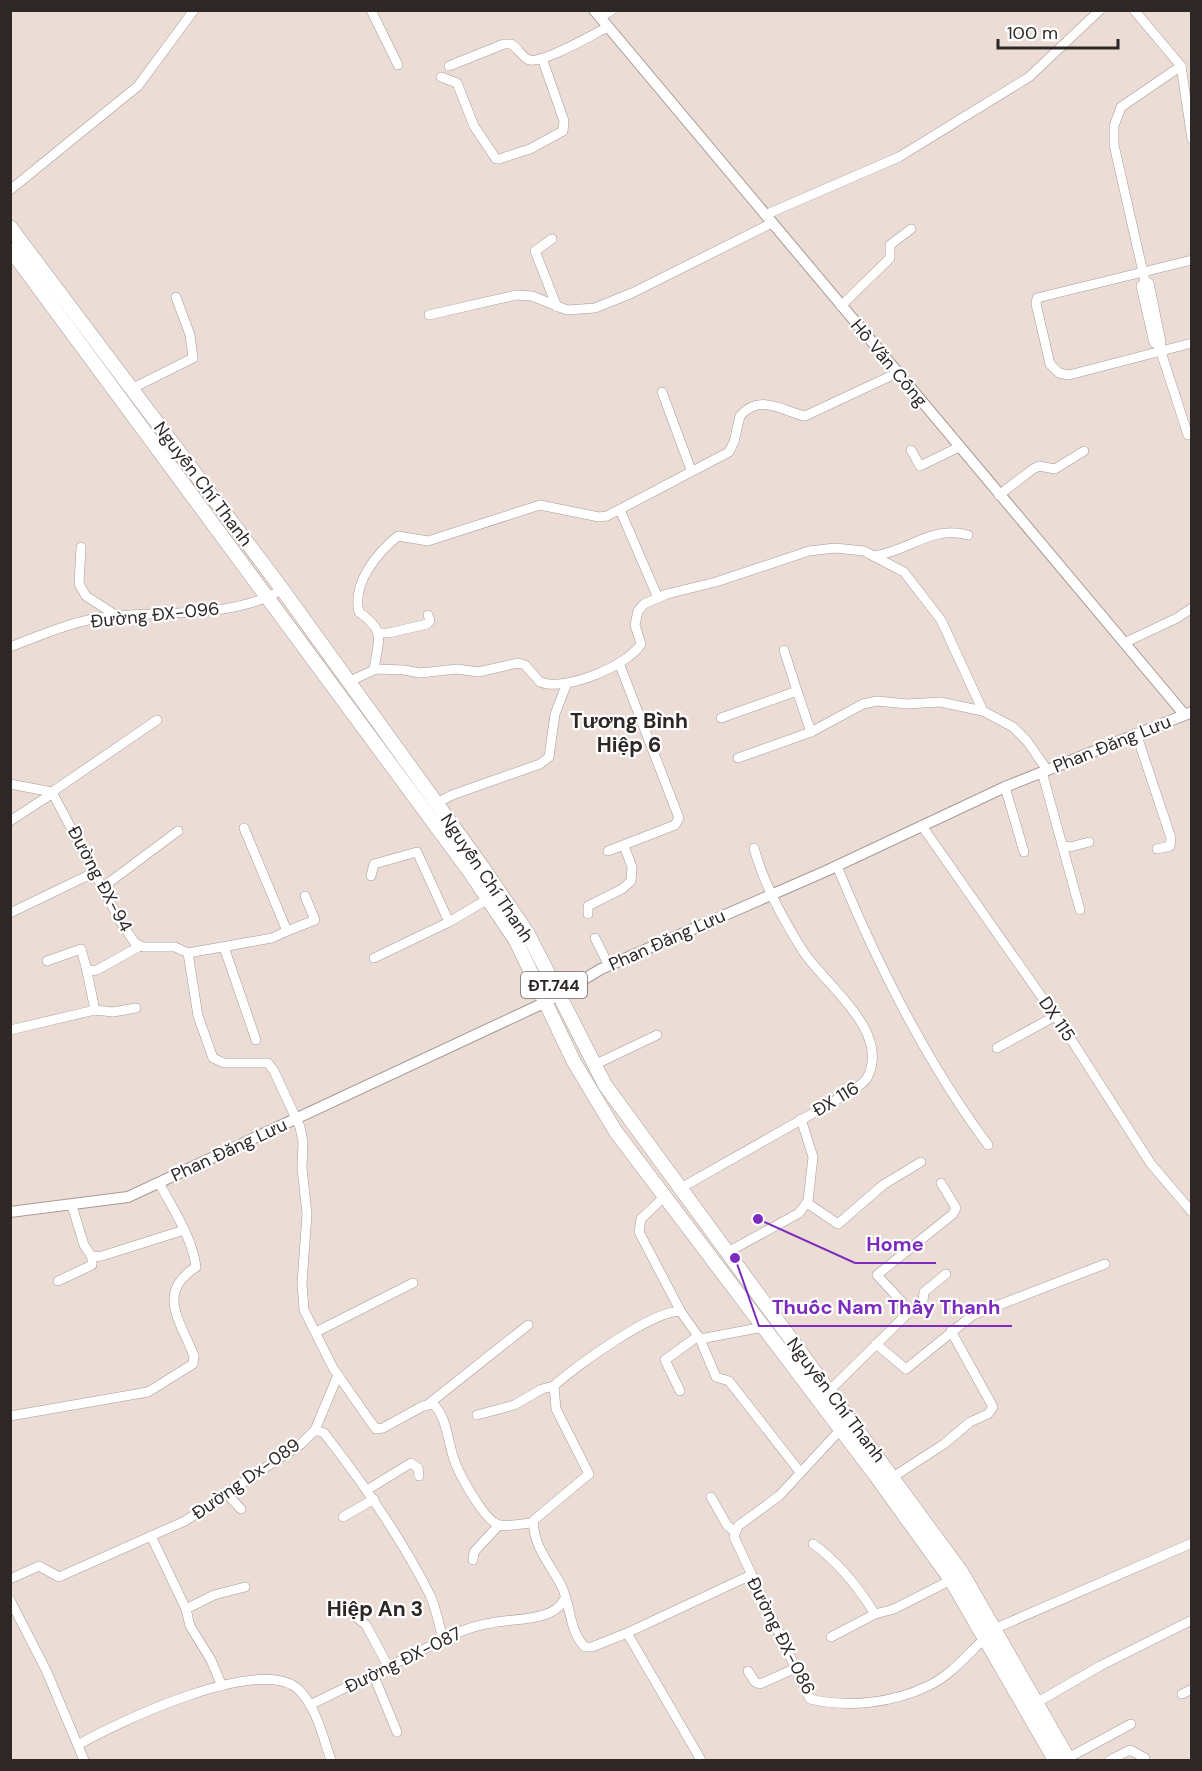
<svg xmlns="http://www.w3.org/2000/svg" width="1202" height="1771" font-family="'DM Sans',sans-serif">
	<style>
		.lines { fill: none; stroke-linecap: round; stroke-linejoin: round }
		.minor-casing { stroke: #a89b94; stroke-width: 10 }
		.tertiary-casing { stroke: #a89b94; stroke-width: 12 }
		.primary-casing { stroke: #a89b94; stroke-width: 15 }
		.minor { stroke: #fff; stroke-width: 9 }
		.tertiary { stroke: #fff; stroke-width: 10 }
		.primary { stroke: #fff; stroke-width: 14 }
		.labels { text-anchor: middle; stroke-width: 4.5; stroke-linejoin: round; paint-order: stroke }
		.shield { fill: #fff; stroke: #6c6867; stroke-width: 1.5 }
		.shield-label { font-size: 16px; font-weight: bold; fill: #2d2826 }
		.street-label { font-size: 18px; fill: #2d2826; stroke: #fff }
		.quarter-label { font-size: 21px; font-weight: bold; fill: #2d2826; stroke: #fff }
		.leader { fill: none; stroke: #7b2cbf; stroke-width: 2 }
		.callout-dot { fill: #7b2cbf; stroke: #fff; stroke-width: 2 }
		.callout-label { font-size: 20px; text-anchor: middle; font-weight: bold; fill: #7b2cbf; stroke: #fff; stroke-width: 4.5; stroke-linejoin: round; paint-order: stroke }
	</style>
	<rect width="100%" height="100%" fill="#ebddd6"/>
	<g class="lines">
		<g class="minor-casing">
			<g id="minor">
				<path d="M 371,10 L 398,65"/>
				<path d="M 1134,10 L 1181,66 L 1121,107 L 1114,126 L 1114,145 L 1145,281 L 1149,283 L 1161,342 L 1160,349 L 1188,435"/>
				<path d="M 600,17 L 612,10"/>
				<path d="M 449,66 L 504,44 L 511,44 C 518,48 522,57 529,60 C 543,64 593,34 608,27"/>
				<path d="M 1181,66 L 1192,139"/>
				<path d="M 441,77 L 457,83 L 474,126 L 496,159 L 499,159 L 530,149 L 563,131 L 564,121 L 542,58"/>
				<path d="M 10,190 L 138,86 L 194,10"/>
				<path d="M 765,215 L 899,157 L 1029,77 L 1100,10"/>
				<path d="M 552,239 L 535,251 L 557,307"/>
				<path d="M 1192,260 L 1037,298 L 1036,304 L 1050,364 L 1059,373 L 1069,375 L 1192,343"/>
				<path d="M 1145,281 L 1141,286 L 1154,343 L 1160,346"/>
				<path d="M 841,306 L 890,258 L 890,245 L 911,229"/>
				<path d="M 429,315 L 516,295 L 532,296 L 567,310 L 595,308 L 632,293 L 772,223"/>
				<path d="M 131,389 L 193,358 L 190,335 L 176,297"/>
				<path d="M 662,392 L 691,470"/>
				<path d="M 911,450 L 920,466 L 959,447"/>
				<path d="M 999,495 L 1033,469 L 1039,466 L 1055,469 L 1084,451"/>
				<path d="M 620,510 L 658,598"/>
				<path d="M 81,547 L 79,584 L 86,596 L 117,616"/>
				<path d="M 873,556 C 910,551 931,525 968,535"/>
				<path d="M 378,633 L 389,633 L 427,624 L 430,621 L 428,615"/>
				<path d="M 1124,643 L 1177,618 L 1192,608"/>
				<path d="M 10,647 C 38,636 69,623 98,618 C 154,609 233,621 282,589"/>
				<path d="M 784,650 L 797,691"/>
				<path d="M 374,670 C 378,639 387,632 359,612 C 352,583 377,553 398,536 L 428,541 L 540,505 L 599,517 L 607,516 L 729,452 L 734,442 L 740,416 C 760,393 782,411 805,416 L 897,373"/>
				<path d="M 348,682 L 376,669 L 404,670 L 420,673 L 457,669 L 478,672 L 518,663 L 525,665 L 540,682 C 565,692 627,666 641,644 L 635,625 L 638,611 L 644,604 L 667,594 L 716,582 L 809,551 L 835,548 L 864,551 L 904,572 L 941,620 L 983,711"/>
				<path d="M 721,718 L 797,691 L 811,732"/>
				<path d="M 1136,733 L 1171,838 L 1170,846 L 1157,849"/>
				<path d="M 738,758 L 811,732 L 863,704 L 877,701 L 907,704 L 940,702 L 983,711 L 1013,727 L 1027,741 L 1047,770"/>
				<path d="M 1042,772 L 1080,910"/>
				<path d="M 10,784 L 52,792 L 120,921 L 135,943 L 143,947 L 175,947 L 188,953 L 198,1016 L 213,1058 L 224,1063 L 268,1063 L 274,1071 L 300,1127 L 303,1142 L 302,1168 L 307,1214 L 302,1283 L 304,1310 L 333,1368 L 370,1421 L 376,1429 L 383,1428 L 423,1406 L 433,1404 C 446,1415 448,1441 453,1456 C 457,1471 485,1523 500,1525 C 510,1527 523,1523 533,1523"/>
				<path d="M 1005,787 L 1024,852"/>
				<path d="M 52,792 L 157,720"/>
				<path d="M 437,803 L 452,795 L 540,764 L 549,757 L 555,714 L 567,683"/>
				<path d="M 10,821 L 53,793"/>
				<path d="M 922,826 L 1067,1033 L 1151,1164 L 1192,1212"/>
				<path d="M 1063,846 L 1070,847 L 1089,842"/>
				<path d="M 608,851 L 675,825 L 679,818 L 619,663"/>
				<path d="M 837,866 C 877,964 925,1060 988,1145"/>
				<path d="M 371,876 L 374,864 L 417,852 L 449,922"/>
				<path d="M 103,887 L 178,831"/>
				<path d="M 10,913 L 95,872"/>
				<path d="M 588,914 L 588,906 L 622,889 L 631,881 L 632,867 L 624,846"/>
				<path d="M 287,931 L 315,920 L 305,896"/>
				<path d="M 595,938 L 609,966"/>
				<path d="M 224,947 L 256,1040"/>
				<path d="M 188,953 L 272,938 L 287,931 L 244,828"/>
				<path d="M 374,958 L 449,922 L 488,899"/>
				<path d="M 47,961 L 81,949 L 86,967 L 90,971 L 97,970 L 140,946"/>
				<path d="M 86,967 L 95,1010 L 113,1012 L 136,1008"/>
				<path d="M 10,1030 L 95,1010"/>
				<path d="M 997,1048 L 1055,1016"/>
				<path d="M 594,1065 L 657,1035"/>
				<path d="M 679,1189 L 845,1095 C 852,1090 863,1085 867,1078 C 892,1032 825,985 803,951 C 783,919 764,885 754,848"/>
				<path d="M 665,1196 L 641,1219 L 639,1232 L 681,1312"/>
				<path d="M 807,1203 L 838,1224 L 883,1185 L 921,1162"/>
				<path d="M 726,1253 L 799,1213 L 808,1201 L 813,1157 L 801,1119"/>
				<path d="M 92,1257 L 102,1256 L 184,1230"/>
				<path d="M 58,1281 L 92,1265 L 92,1257 L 84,1245 L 72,1206"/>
				<path d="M 905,1316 L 923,1301 L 924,1292 L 946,1274"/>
				<path d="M 316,1332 L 413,1283"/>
				<path d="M 700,1339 L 716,1377 L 729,1381 L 800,1472"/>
				<path d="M 876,1344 L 906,1369 L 973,1315 L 1105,1264"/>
				<path d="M 680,1391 L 665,1360 L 698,1336"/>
				<path d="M 829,1391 L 905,1316 L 902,1302 L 877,1275 L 953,1214 L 956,1208 L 941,1183"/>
				<path d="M 426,1406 L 528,1325"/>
				<path d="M 477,1415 L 514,1405 L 542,1389 L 554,1386"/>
				<path d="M 10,1416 L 148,1392 L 193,1364 L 194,1356 C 180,1320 156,1293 196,1267 C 192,1237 173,1209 159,1183"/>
				<path d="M 841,1429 L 779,1496 L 738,1526 L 734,1537 L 810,1699 C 848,1708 893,1703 928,1686 C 950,1676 967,1655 984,1639"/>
				<path d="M 315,1430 L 324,1433 C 364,1484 400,1536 430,1595 C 436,1608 439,1625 443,1639"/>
				<path d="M 893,1477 L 944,1444 L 970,1422 L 988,1414 L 993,1407 L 951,1331"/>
				<path d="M 367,1490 L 411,1463 L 418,1468 L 419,1476"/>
				<path d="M 226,1493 L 241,1509"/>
				<path d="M 711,1497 L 727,1525 L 735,1532"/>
				<path d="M 343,1517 L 374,1499"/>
				<path d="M 151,1536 L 186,1609 L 190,1626 L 211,1660 L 222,1686"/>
				<path d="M 813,1544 C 839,1562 858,1587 875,1614"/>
				<path d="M 473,1560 L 474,1552 L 499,1525"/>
				<path d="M 10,1579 L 39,1566 L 59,1577 L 185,1521 L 301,1444 L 315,1430 L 338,1375"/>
				<path d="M 10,1600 L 46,1670 L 84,1760"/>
				<path d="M 345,1608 L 366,1625 L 388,1666"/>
				<path d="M 186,1609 L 214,1595 L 245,1587"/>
				<path d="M 994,1629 L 1192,1543"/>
				<path d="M 627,1633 L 751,1575"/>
				<path d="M 831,1637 L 875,1614 L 894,1609 L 951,1580"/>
				<path d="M 748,1671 L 755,1682 L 760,1684 L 796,1668"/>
				<path d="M 373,1674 L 397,1732"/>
				<path d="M 1182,1694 L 1192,1689"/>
				<path d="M 1036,1703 L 1100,1666 L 1192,1620"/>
				<path d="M 310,1705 L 455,1634 C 466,1629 478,1625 491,1623 C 512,1618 553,1622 564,1600"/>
				<path d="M 78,1745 C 116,1723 262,1653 299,1690 C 317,1708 323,1738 331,1760"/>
				<path d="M 1068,1758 L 1131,1724"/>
				<path d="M 701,1760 L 627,1633 L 592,1647 L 585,1647 C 569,1631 571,1607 562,1587 C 552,1567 531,1543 534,1520 L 589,1474 L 556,1409 L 554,1386 C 571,1369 659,1306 681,1312 L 700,1339 L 764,1327"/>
				<path d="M 1110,1760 L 1130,1750 L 1145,1758"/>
			</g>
		</g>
		<g class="tertiary-casing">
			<g id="tertiary">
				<path d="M 594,10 L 1184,714"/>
				<path d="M 10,1212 L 128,1197 L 546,1002 L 601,969 L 826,871 L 1005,787 L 1192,712"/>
			</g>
		</g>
		<g class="primary-casing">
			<g id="primary">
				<path d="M 10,227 L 282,589 L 481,865 L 528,934 L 605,1085 L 962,1573 L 1069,1760"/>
				<path d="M 10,249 L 470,872 L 516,941 L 574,1062 L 616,1132 L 876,1476 L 951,1580 L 1055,1760"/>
			</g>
		</g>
		<use href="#minor" class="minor"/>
		<use href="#tertiary" class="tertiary"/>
		<use href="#primary" class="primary"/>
	</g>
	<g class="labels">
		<rect class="shield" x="521" y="972" width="66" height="26" rx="4.5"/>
		<g class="shield-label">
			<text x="554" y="991">ĐT.744</text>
		</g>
		<g class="street-label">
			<text transform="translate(889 363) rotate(50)" y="6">Hồ Văn Cống</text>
			<text transform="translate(203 484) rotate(53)" y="6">Nguyễn Chí Thanh</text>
			<text transform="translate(155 615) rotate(-6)" y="6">Đường ĐX-096</text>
			<text transform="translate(1112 744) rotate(-22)" y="6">Phan Đăng Lưu</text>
			<text transform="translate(487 878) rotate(56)" y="6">Nguyễn Chí Thanh</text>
			<text transform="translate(100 879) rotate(62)" y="6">Đường ĐX-94</text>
			<text transform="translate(667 940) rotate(-24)" y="6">Phan Đăng Lưu</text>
			<text transform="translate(1057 1019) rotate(56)" y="6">DX 115</text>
			<text transform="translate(836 1099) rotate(-31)" y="6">ĐX 116</text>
			<text transform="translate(229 1150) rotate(-25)" y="6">Phan Đăng Lưu</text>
			<text transform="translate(836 1400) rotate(53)" y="6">Nguyễn Chí Thanh</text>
			<text transform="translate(246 1479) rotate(-35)" y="6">Đường Dx-089</text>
			<text transform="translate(781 1636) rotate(63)" y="6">Đường ĐX-086</text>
			<text transform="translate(403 1660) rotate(-26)" y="6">Đường ĐX-087</text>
		</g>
		<g class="quarter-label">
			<text x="629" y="728">Tương Bình<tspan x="629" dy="24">Hiệp 6</tspan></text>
			<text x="375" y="1616">Hiệp An 3</text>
		</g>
	</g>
	<path class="leader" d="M758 1219L855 1263H936M735 1258L759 1326H1012"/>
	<g class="callout-dot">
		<circle cx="758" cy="1219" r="6"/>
		<circle cx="735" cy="1258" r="6"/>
	</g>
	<g class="callout-label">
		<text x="895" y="1251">Home</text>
		<text x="886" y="1314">Thuốc Nam Thầy Thanh</text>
	</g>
	<rect width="1202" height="1771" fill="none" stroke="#2d2826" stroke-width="24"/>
	<path d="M998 39v9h120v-9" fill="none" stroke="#2d2826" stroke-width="3"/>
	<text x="1007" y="39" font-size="18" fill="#2d2826" stroke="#ffffff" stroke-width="4.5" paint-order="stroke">100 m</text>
</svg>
